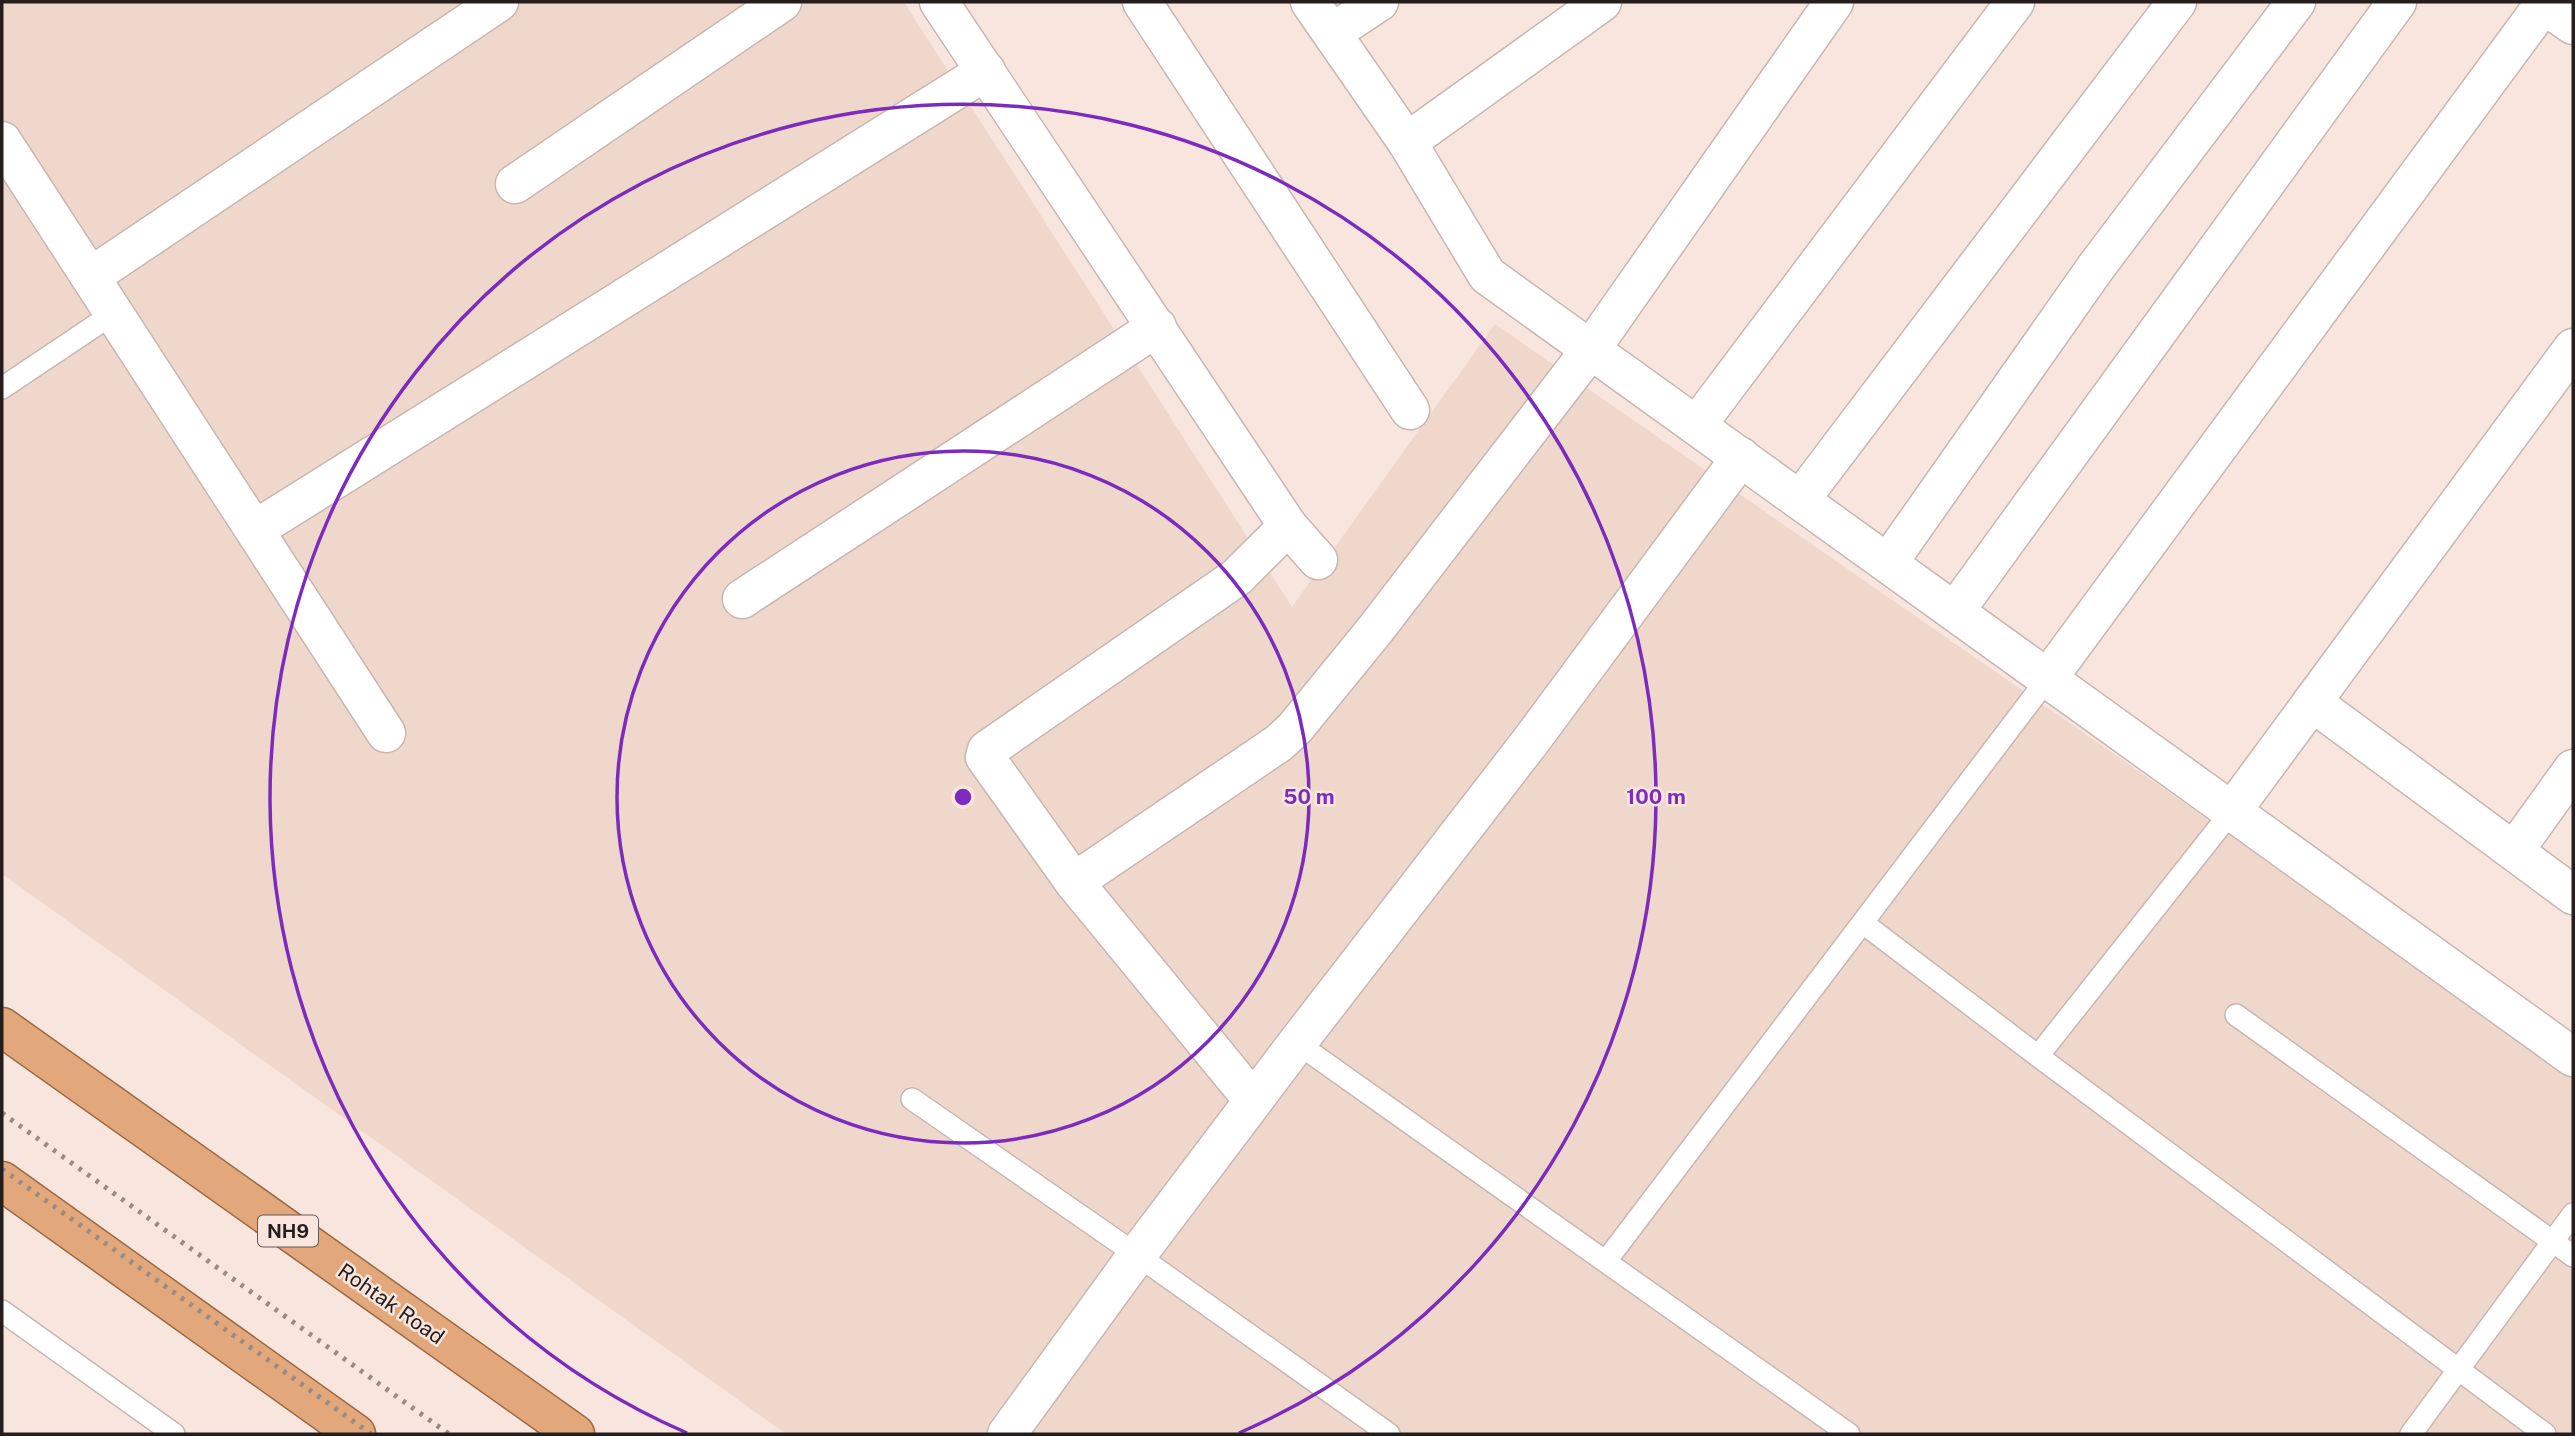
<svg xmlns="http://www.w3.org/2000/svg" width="2575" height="1436" font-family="'Public Sans',sans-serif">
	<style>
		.built { fill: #f0d7cc }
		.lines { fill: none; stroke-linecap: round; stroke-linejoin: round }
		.service-casing { stroke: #c8b7b0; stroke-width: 24 }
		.minor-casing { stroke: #c8b7b0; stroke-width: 41 }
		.trunk-casing { stroke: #9b6943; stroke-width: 41 }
		.service { stroke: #fff; stroke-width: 21 }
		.minor { stroke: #fff; stroke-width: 38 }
		.trunk { stroke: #e2a77a; stroke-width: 38 }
		.rail { stroke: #988b86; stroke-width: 5; stroke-dasharray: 3.5 7; stroke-linecap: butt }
		.ring { fill: none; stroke: #7b2cbf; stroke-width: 3.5 }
		.labels { text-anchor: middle; stroke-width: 5; stroke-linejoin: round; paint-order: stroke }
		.shield { fill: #f7e5de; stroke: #645a56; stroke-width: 2 }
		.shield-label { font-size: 19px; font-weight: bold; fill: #251e1c }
		.street-label { font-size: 21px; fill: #251e1c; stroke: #f7e5de }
		.centre { fill: #7b2cbf; stroke: #f7e5de; stroke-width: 3.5 }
		.ring-label { font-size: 21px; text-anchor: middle; font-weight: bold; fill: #7b2cbf; stroke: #f7e5de; stroke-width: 5; stroke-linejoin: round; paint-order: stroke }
	</style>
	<rect width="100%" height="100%" fill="#f7e5de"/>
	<path class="built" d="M 2,2 L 904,2 L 1292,607 L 1495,324 L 2573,1073 L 2573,1434 L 786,1434 L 2,874 Z"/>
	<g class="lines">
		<g class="service-casing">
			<g id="service">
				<path d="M 2,388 L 114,313"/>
				<path d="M 1863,923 L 2038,1056 L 2545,1434"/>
				<path d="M 2236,1015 L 2573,1256"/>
				<path d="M 1297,1043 L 1849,1434"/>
				<path d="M 2038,1056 L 2232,811"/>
				<path d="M 912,1099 L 1137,1255 L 1389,1434"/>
				<path d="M 1606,1261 L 2048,678"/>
				<path d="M 2,1311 L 174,1434"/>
				<path d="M 2411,1434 L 2573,1214"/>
			</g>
		</g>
		<g class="minor-casing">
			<g id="minor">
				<path d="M 939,2 L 1288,526 L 1318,560"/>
				<path d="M 1142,2 L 1410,410"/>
				<path d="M 1310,2 L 1407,142 L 1487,275 L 2573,1057"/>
				<path d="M 2540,2 L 2573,25"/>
				<path d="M 1332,33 L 1379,2"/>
				<path d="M 2,141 L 386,733"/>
				<path d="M 1407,142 L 1602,2"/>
				<path d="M 515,184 L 782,2"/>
				<path d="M 90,277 L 499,2"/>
				<path d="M 1697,425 L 2015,2"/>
				<path d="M 1800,500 L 2177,2"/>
				<path d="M 256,529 L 986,71"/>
				<path d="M 1888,563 L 2096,267 L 2296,2"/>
				<path d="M 742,599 L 1157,327"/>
				<path d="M 1955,611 L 2397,2"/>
				<path d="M 2048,678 L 2544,4"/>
				<path d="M 2312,702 L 2573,895"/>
				<path d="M 2232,811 L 2573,348"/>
				<path d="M 2514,851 L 2573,769"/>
				<path d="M 1074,882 L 1279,743 L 1295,728 L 1375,630 L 1591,349 L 1834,2"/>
				<path d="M 1253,1100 L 1074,882 L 985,757 L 987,750 L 1237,577 L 1288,526"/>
				<path d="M 1007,1434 L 1137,1255 L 1297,1043 L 1530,742 L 1741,457"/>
			</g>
		</g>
		<g class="trunk-casing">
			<g id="trunk">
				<path d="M 2,1027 L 575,1434"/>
				<path d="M 2,1181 L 356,1434"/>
			</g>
		</g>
		<use href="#service" class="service"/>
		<use href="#minor" class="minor"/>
		<use href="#trunk" class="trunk"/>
		<g class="rail">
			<path d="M 2,1113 L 449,1434"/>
			<path d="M 2,1169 L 371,1434"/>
		</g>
	</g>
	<g class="ring">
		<circle cx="963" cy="797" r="346"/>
		<path d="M687 1433A693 693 0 1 1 1239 1433"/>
	</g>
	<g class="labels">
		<rect class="shield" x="258" y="1215.5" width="60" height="31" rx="5"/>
		<g class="shield-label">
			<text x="288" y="1238">NH9</text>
		</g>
		<g class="street-label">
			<text transform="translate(391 1304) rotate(35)" y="7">Rohtak Road</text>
		</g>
	</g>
	<circle cx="963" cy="797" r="10" class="centre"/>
	<g class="ring-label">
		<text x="1309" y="804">50 m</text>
		<text x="1656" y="804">100 m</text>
	</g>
	<rect width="2575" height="1436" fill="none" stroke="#251e1c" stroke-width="7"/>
</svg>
